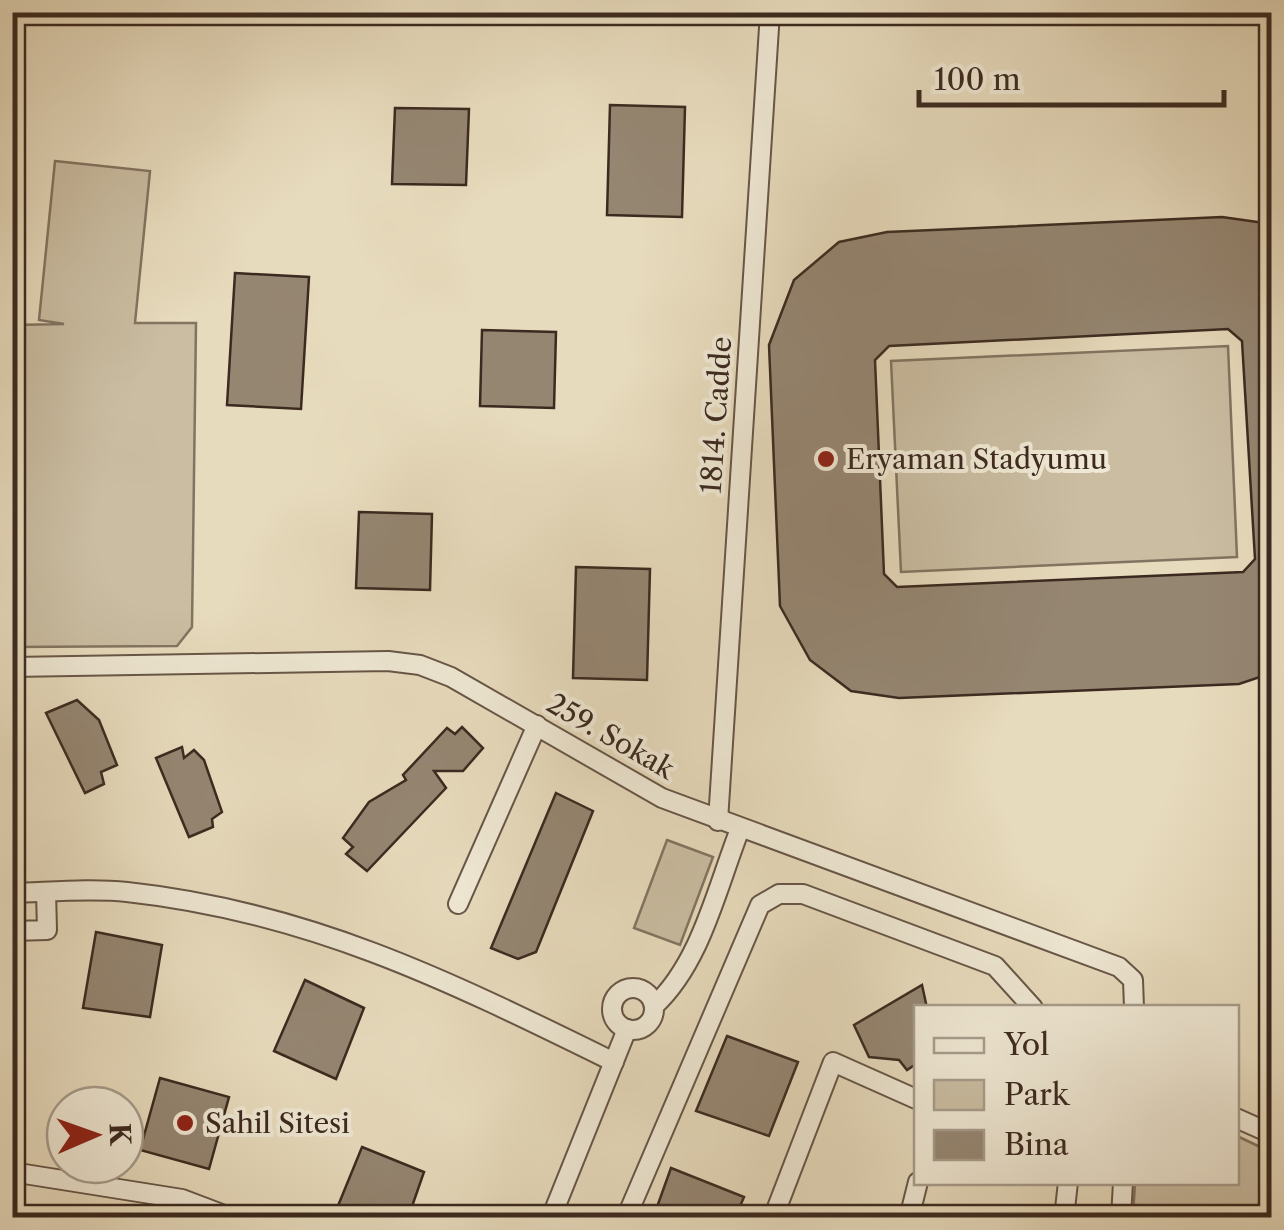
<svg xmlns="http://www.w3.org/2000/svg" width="1284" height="1230" font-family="'Libre Caslon Text',serif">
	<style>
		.green { fill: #cabda2; stroke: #837461; stroke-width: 2.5 }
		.building { fill: #958672; stroke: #3c2a20; stroke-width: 2.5; fill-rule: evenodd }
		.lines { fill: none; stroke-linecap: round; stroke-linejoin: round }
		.street-casing { stroke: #675647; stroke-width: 22 }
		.street { stroke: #efe8d4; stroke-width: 18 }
		.poi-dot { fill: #8f2418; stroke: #efe8d4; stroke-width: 4 }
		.labels { text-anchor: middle; stroke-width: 8; stroke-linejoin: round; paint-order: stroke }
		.street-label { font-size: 28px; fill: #3c2a20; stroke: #efe8d4 }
		.poi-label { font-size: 28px; fill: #3c2a20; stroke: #efe8d4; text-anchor: start }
	</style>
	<rect width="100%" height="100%" fill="#e7dbbd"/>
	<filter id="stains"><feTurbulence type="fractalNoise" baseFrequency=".002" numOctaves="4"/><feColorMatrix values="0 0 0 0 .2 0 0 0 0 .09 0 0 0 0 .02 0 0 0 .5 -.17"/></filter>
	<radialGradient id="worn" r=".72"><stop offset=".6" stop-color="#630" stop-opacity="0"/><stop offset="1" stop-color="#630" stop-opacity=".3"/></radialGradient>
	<g class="green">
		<path d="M 55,161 L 150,171 L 135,323 L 196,323 L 192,627 L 177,646 L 13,647 L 13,325 L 64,324 L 39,320 Z"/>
		<path d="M 1228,346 L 1237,557 L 901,572 L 891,361 Z"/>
		<path d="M 667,840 L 713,857 L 680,945 L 634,928 Z"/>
		<path d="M 1237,1136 L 1271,1152 L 1271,1217 L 1133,1217 L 1135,1183 L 1236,1182 Z"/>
	</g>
	<g class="building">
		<path d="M 610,105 L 685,107 L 682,217 L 607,215 Z"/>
		<path d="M 395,108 L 469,109 L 466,185 L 392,184 Z"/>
		<path d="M 1222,217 L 1272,224 L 1272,673 L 1239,684 L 899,698 L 851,691 L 810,660 L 780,606 L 769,345 L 794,280 L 839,242 L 887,232 ZM 1228,329 L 1242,341 L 1255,559 L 1243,572 L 897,587 L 884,574 L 875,360 L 889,346 Z"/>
		<path d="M 235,273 L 309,277 L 301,409 L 227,405 Z"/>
		<path d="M 482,330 L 556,332 L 554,408 L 480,406 Z"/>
		<path d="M 359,512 L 432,514 L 430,590 L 356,588 Z"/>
		<path d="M 576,567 L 650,569 L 647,680 L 573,678 Z"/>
		<path d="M 77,700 L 99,720 L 117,765 L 101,772 L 104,784 L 85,793 L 46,713 Z"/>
		<path d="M 462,727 L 483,748 L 463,771 L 434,771 L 446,788 L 367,871 L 346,854 L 353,847 L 343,838 L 369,802 L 406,780 L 403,775 L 447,728 L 455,734 Z"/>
		<path d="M 182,747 L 184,758 L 194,750 L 204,760 L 222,812 L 212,819 L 213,827 L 189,837 L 156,758 Z"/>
		<path d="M 556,793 L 593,811 L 536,952 L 518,959 L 491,948 Z"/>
		<path d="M 96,932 L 162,945 L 150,1017 L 83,1008 Z"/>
		<path d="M 305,980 L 364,1008 L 336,1079 L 274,1051 Z"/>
		<path d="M 922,985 L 927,1008 L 916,1008 L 916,1064 L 907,1070 L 899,1060 L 869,1057 L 854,1025 Z"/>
		<path d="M 727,1036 L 798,1062 L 769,1136 L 696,1111 Z"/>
		<path d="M 160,1078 L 229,1097 L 209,1169 L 140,1150 Z"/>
		<path d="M 362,1147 L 424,1172 L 408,1218 L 333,1218 Z"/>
		<path d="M 671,1168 L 744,1197 L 735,1218 L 653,1218 Z"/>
	</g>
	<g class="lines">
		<g class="street-casing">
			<g id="street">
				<path d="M 12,667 L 388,661 L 420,665 L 451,677 L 662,798 L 1119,967 L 1133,980 L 1134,1008"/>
				<path d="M 718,821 L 770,12"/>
				<path d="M 12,893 C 50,892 90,888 127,892 C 311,912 451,982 614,1062"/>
				<path d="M 458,904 L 537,725"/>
				<path d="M 12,931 L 47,930 L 46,892"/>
				<circle cx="633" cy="1009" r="21"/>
				<path d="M 654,1006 C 701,963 717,887 740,829"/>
				<path d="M 1236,1118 L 1272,1134"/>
				<path d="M 12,1172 L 182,1199 L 232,1218"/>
				<path d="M 551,1218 L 627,1029"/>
				<path d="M 626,1218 L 760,905 L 779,894 L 803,894 L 995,966 L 1033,1008"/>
				<path d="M 773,1218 L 833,1062 L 916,1099"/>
				<path d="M 909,1218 L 918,1182"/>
				<path d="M 1064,1218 L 1068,1182"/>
				<path d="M 1121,1218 L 1123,1182"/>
			</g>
		</g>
		<use href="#street" class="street"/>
	</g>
	<g class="poi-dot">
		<circle cx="826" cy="459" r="10"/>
		<circle cx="185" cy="1123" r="10"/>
	</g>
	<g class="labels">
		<g class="street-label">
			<text transform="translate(716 415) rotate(-86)" y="10">1814. Cadde</text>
			<text transform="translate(611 736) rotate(30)" y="10">259. Sokak</text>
		</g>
		<g class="poi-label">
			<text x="846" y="469">Eryaman Stadyumu</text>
			<text x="205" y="1133">Sahil Sitesi</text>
		</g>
	</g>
	<rect width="1284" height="1230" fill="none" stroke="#e7dbbd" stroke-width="50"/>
	<rect x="15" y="15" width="1254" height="1200" fill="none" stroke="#3c2a20" stroke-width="5"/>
	<rect x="25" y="25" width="1234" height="1180" fill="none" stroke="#3c2a20" stroke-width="2.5"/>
	<rect x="914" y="1005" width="325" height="180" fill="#efe8d4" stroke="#a79c8c" stroke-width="2.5"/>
	<rect x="934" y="1038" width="50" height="15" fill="#efe8d4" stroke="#a79c8c" stroke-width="2.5"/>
	<text x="1004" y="1055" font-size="30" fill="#3c2a20">Yol</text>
	<rect x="934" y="1080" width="50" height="30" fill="#cabda2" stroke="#a79c8c" stroke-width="2.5"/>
	<text x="1004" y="1105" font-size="30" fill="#3c2a20">Park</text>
	<rect x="934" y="1130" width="50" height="30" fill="#958672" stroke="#a79c8c" stroke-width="2.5"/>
	<text x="1004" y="1155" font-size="30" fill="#3c2a20">Bina</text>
	<g transform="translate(95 1135) rotate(88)"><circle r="48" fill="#efe8d4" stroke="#a79c8c" stroke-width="2.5"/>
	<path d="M0-8L18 38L0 25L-18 38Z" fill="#8f2418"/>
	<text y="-15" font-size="28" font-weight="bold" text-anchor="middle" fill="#3c2a20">K</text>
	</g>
	<path d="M919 90v15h305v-15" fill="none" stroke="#3c2a20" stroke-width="5"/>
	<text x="934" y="90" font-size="30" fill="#3c2a20" stroke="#efe8d4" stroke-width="8" paint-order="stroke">100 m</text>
	<rect width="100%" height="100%" filter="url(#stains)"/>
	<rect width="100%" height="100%" fill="url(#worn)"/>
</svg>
